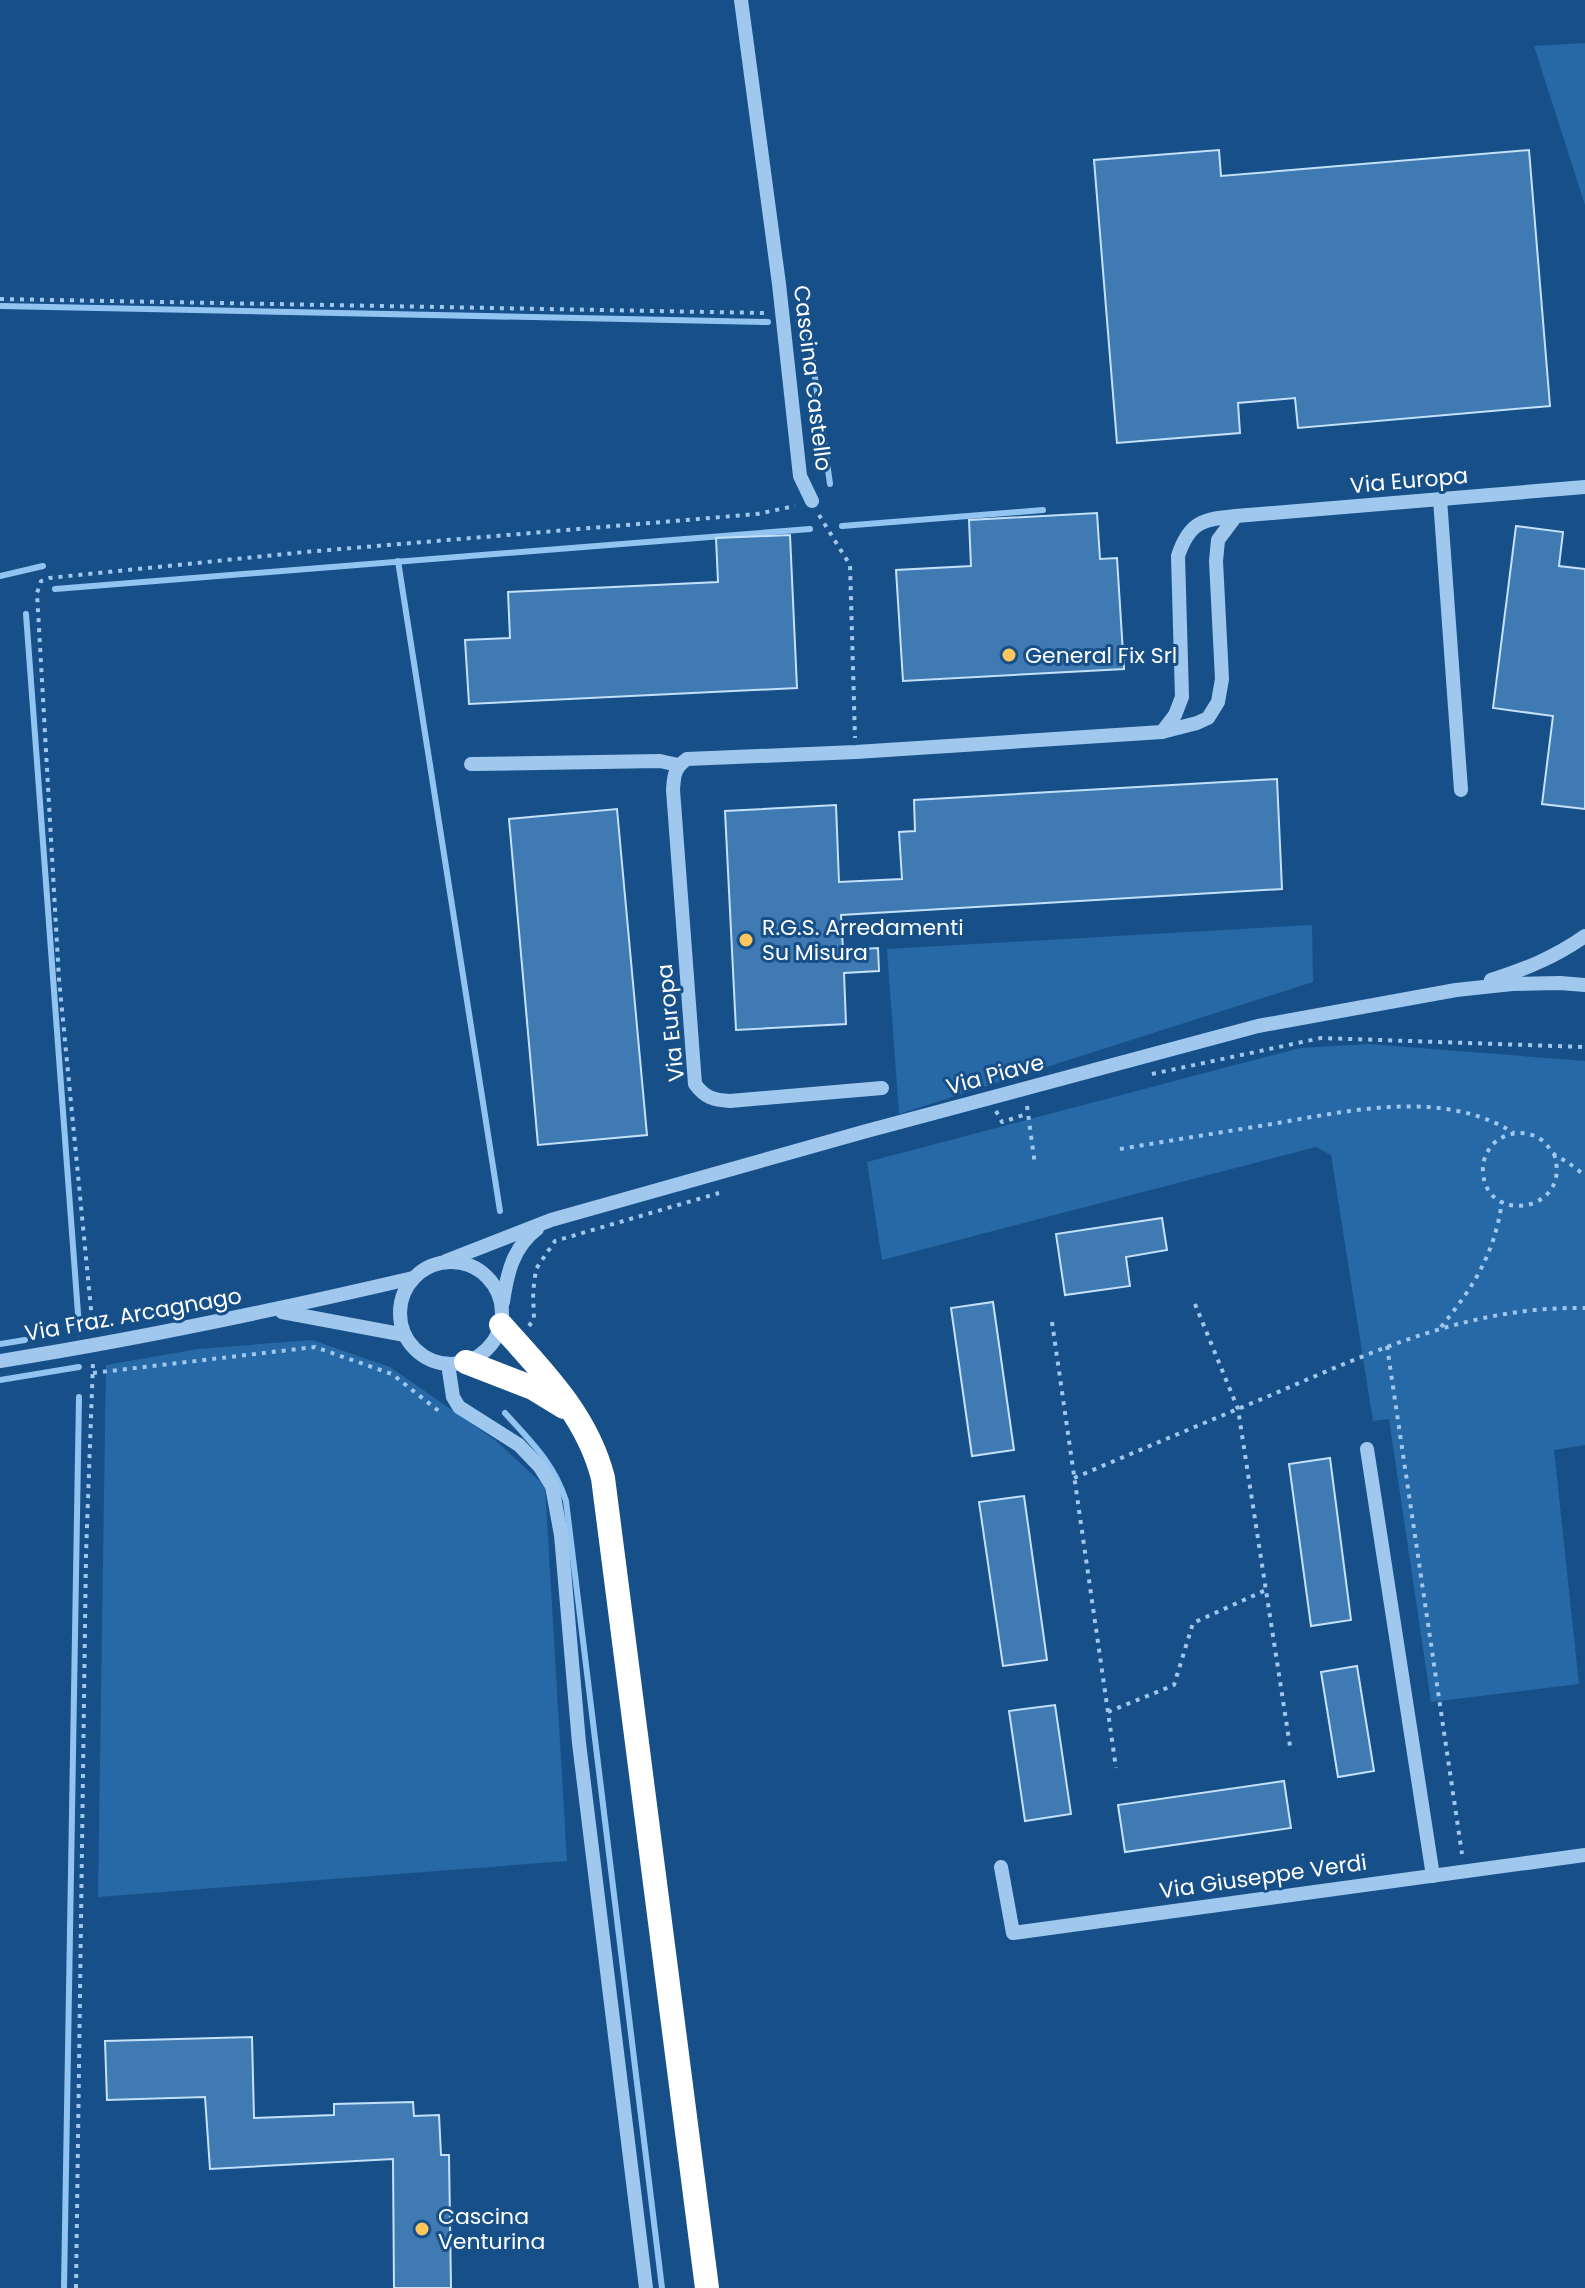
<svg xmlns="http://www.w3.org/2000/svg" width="1585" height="2288" font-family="Poppins,sans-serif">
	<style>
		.green { fill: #2768a6 }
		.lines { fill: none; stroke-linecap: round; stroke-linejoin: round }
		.stream { stroke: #92c4f1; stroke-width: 6 }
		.building { fill: #407ab2; stroke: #c5e1fa; stroke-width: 2 }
		.path { stroke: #a0c8ee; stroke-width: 4; stroke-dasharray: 4 6; stroke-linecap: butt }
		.minor { stroke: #a0c8ee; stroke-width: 14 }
		.highway { stroke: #fff; stroke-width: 24 }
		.poi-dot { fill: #ffc65d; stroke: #175089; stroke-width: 3 }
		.labels { text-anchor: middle; stroke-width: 6; stroke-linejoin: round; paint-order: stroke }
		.street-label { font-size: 22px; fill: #fff; stroke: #175089 }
		.poi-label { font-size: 22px; fill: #fff; stroke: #175089; text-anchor: start }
	</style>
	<rect width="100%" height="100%" fill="#175089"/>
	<g class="green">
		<path d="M 1585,43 L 1585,205 L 1534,46 Z"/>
		<path d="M 1312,925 L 1313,982 L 899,1114 L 887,949 Z"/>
		<path d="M 1369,1044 L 1585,1061 L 1585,1445 L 1554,1450 L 1579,1684 L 1431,1702 L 1389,1419 L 1373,1421 L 1331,1155 L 1316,1147 L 882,1260 L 867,1162 L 1300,1048 Z"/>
		<path d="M 312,1340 L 390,1367 L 495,1440 L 545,1486 L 567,1861 L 98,1897 L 106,1365 L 198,1349 Z"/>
	</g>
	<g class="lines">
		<g class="stream">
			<path d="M 0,306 L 768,322"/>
			<path d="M 798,322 L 807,321 L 830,484"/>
			<path d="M 842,526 L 1043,510"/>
			<path d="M 398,561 L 500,1211"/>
			<path d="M 0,576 L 43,566"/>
			<path d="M 55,589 L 810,529"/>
			<path d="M 26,614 L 79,1327"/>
			<path d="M 0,1344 L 25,1340"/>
			<path d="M 0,1380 L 79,1367"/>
			<path d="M 505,1413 C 531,1442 554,1463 566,1501 L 662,2288"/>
			<path d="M 64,2288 L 79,1397"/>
		</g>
	</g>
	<g class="building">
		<path d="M 1219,150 L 1221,176 L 1529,150 L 1550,406 L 1298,428 L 1295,398 L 1238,403 L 1240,433 L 1117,443 L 1094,160 Z"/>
		<path d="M 1097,513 L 1100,559 L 1117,558 L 1124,669 L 903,681 L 896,570 L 971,566 L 969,520 Z"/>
		<path d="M 1516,526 L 1563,532 L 1559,566 L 1585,569 L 1585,809 L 1542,804 L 1553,716 L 1493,708 Z"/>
		<path d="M 790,535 L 797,688 L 469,704 L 465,640 L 510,638 L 508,592 L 718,582 L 716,538 Z"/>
		<path d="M 1277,779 L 1282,889 L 841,915 L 843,950 L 878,948 L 879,971 L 844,973 L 846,1024 L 736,1030 L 725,811 L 836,805 L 839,882 L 902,879 L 899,832 L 915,831 L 914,800 Z"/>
		<path d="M 617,809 L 647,1135 L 538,1145 L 509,819 Z"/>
		<path d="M 1162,1218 L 1167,1250 L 1126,1257 L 1130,1286 L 1065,1295 L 1056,1234 Z"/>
		<path d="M 993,1302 L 1014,1450 L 972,1456 L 951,1308 Z"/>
		<path d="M 1330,1458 L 1351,1620 L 1311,1626 L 1289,1464 Z"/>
		<path d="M 1024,1496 L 1047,1660 L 1003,1666 L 979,1502 Z"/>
		<path d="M 1357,1666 L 1374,1771 L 1338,1777 L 1321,1672 Z"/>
		<path d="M 1055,1705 L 1071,1814 L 1025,1821 L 1009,1711 Z"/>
		<path d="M 1284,1781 L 1291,1828 L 1125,1852 L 1118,1805 Z"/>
		<path d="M 252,2037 L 254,2118 L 334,2115 L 334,2104 L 413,2102 L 414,2116 L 439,2115 L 441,2155 L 449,2155 L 451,2288 L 394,2288 L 393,2159 L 210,2169 L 205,2097 L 107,2100 L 105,2041 Z"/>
	</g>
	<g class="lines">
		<g class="path">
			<path d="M 0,299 L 765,313"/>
			<path d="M 819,515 L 850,565 L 855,738"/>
			<path d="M 1152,1074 L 1321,1038 L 1585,1047"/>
			<path d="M 1027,1106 L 1035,1165"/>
			<path d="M 996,1111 L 1002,1122 L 1027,1114"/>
			<path d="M 1120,1149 C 1168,1141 1217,1133 1266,1125 C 1345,1112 1441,1087 1514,1133"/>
			<path d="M 1554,1154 C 1573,1212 1486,1226 1483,1172 C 1482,1162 1486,1152 1493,1144 C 1507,1131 1528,1129 1543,1141 C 1548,1145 1551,1152 1555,1155 C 1566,1161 1575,1167 1585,1176"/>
			<path d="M 1195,1304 L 1238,1409 L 1290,1746"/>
			<path d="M 1052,1322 L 1116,1768"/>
			<path d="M 529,1326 L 534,1319 L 533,1292 L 536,1269 L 555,1241 L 719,1193"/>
			<path d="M 1441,1327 C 1474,1286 1494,1255 1502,1202"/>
			<path d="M 93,1330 L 59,979 L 37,593 L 41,581 L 49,578 L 305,552 L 757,514 L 795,506"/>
			<path d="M 1387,1346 L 1462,1854"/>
			<path d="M 93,1373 L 315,1347 L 392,1374 L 440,1412"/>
			<path d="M 1074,1478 C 1142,1449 1209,1421 1276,1393 C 1378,1349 1472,1306 1585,1308"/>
			<path d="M 1108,1712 L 1174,1685 L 1193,1623 L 1266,1590"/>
			<path d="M 76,2288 L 86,1554 L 93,1363"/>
		</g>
		<g class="minor">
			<path d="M 741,0 L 779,284 L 800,476 L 812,501"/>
			<path d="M 1440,499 L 1461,790"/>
			<path d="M 1162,732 L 1175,715 L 1182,697 L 1178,556 C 1189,522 1203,519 1236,516 L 1585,487"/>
			<path d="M 471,764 L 660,761 L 678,765"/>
			<path d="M 1491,980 C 1526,969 1555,957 1585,936"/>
			<path d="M 882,1088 L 730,1101 C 714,1100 705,1098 695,1084 L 673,790 C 674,776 674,768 687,759 L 856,752 L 1162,732 L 1197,723 L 1208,718 L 1218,702 L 1222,679 L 1216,561 L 1218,540 L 1236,516"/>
			<path d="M 446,1261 L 551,1220 L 863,1132 L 1258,1026 L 1456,990 L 1512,984 L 1560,983 L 1585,985"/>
			<circle cx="451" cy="1313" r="51"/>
			<path d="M 503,1302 C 507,1274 513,1247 537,1229"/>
			<path d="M 282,1312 L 405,1335"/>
			<path d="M 0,1361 C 139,1339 276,1310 413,1278"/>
			<path d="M 448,1364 L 453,1397 L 459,1407 L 519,1445 L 540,1467 L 552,1486 L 561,1535 L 579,1743 L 646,2288"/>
			<path d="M 1367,1449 L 1433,1876"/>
			<path d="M 1001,1867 L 1013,1933 L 1585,1855"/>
		</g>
		<g class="highway">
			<path d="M 501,1325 C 543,1372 587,1415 603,1478 L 707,2288"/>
			<path d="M 466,1362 L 533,1388 L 564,1407"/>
		</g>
	</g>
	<g class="poi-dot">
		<circle cx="1009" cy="655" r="8"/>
		<circle cx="746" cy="940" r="8"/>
		<circle cx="422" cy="2229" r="8"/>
	</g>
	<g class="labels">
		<g class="street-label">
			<text transform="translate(813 378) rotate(83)" y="8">Cascina Castello</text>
			<text transform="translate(1409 480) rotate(-5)" y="8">Via Europa</text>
			<text transform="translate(670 1023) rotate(-96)" y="8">Via Europa</text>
			<text transform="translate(995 1074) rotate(-15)" y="8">Via Piave</text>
			<text transform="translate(133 1314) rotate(-10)" y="8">Via Fraz. Arcagnago</text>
			<text transform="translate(1263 1876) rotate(-8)" y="8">Via Giuseppe Verdi</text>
		</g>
		<g class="poi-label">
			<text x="1025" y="663">General Fix Srl</text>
			<text x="762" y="935">R.G.S. Arredamenti<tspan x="762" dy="25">Su Misura</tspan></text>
			<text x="438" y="2224">Cascina<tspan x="438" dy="25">Venturina</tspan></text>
		</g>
	</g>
</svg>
